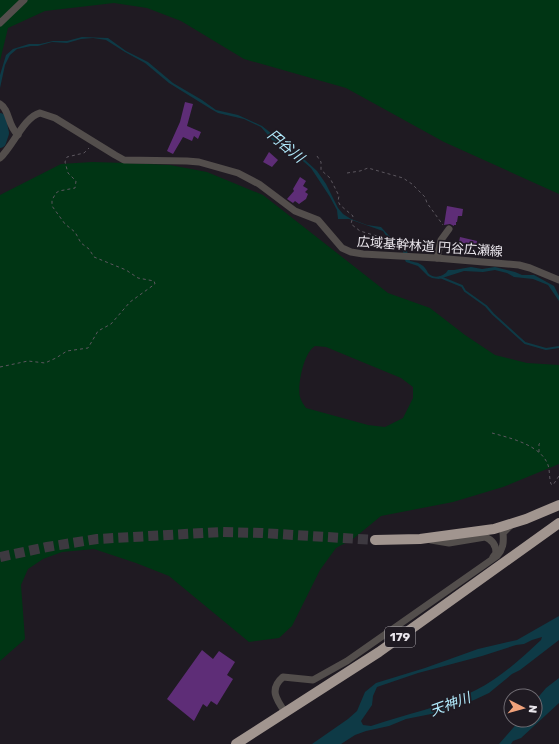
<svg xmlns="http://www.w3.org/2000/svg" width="559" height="744" font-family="Rubik,'Noto Sans JP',sans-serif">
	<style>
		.green { fill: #003514; fill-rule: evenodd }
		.water { fill: #0e3a46; fill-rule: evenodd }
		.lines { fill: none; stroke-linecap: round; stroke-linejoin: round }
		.stream { stroke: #0e3a46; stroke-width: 2 }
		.river { stroke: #0e3a46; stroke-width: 12 }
		.building { fill: #5e2d77 }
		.highway-tunnel { stroke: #3d3940; stroke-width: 10; stroke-dasharray: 10 5; stroke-linecap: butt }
		.path { stroke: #5c575f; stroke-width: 1; stroke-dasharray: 3 3; stroke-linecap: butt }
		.minor { stroke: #534e4c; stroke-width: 7 }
		.highway { stroke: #a1958f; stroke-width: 10 }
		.labels { text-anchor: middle; stroke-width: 3.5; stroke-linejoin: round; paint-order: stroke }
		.shield { fill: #1f1a22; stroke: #ada9af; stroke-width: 1 }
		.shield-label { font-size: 12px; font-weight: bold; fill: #eae6ec }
		.street-label { font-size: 13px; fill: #eae6ec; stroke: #1f1a22 }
		.water-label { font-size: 14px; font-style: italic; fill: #b1eafc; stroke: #1f1a22 }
	</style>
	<rect width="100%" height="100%" fill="#1f1a22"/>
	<g class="green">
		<path d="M 0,0 L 559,0 L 559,194 L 444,142 L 346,88 L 244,59 L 181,21 L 147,8 L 114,3 L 45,11 L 8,28 L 0,61 Z"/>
		<path d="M 92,162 L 126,163 L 170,165 L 207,172 L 263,195 L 388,293 L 430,308 L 465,335 L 495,355 L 527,363 L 559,365 L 559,464 L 503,487 L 453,502 L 381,516 L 353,539 L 336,548 L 320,570 L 292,626 L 279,638 L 249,642 L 169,576 L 136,563 L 94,549 L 62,552 L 43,559 L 28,569 L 21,585 L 25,639 L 0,661 L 0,195 L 61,164 ZM 315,346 L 326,347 L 401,378 L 413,387 L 413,398 L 403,418 L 385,427 L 368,425 L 306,408 C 304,405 301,401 300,397 C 297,385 304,352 315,346 Z"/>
	</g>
	<g class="water">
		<path d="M 82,37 L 108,38 L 126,51 L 148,62 L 173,83 L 202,100 L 216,110 L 238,115 L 262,126 L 305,160 L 317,171 L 326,184 L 338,208 L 343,214 L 351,219 L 367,225 L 381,227 L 392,239 L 398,241 L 406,248 L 410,261 C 413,262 417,262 420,264 C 425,267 426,269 428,273 C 434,280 445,276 448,270 L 454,270 L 471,267 L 482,269 L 495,267 L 515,272 L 522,275 L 534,275 L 554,286 L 559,296 L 559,301 L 548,285 L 533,279 L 514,277 L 507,273 L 495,270 L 483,272 L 464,271 L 439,279 L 432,278 L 428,276 L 418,266 L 406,262 L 404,258 L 402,245 L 389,240 L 383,231 L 349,219 L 338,219 L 337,210 L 330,197 L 311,168 L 296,155 L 274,142 L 261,127 L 244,119 L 218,113 L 211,109 L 169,83 L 145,63 L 125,52 L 106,40 L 93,38 L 81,39 L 67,43 L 52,42 L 38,46 L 31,46 L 17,49 L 10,55 L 5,65 L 0,88 L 0,75 L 6,55 L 13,49 L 29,44 L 40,44 L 53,41 L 67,41 Z"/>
		<path d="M 559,616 L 559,640 L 520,670 L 512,674 L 489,693 L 474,700 L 436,713 L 406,719 L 389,726 L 366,731 L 355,735 L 341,744 L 312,744 L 348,719 L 357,711 L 365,692 L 376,683 L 425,668 L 478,649 L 517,640 ZM 542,637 L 541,640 C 522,658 500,678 476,690 C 443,707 406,714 371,726 L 363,725 L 361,721 L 372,705 L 373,696 L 377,687 L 418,673 L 482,656 L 516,645 L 524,644 L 532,640 Z"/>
		<path d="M 559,678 L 559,703 L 521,738 L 513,741 L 511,744 L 499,744 L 520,720 L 535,720 L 535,701 L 546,688 Z"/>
	</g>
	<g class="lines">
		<path class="stream" d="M 440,277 L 462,286 L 465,291 L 486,306 L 493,314 L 525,343 L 546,349 L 559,347"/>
		<path class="river" d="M 0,119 L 3,133 L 0,142"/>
	</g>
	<g class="building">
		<path d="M 185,102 L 193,104 L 187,126 L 201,132 L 198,139 L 194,136 L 192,141 L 183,137 L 173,154 L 167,151 L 180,122 Z"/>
		<path d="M 269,152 L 278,160 L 272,167 L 263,162 Z"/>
		<path d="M 300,177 L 306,181 L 303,186 L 308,189 L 305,192 L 308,194 L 306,199 L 299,204 L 295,201 L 293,203 L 287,199 L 294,191 L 293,189 Z"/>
		<path d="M 447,206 L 463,209 L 462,216 L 458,216 L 457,222 L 456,222 L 456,225 L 454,225 L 454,226 L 450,224 L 444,225 Z"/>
		<path d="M 460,237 L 477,241 L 476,246 L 459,242 Z"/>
		<path d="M 202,650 L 213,659 L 219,651 L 235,662 L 227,675 L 233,679 L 217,705 L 211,701 L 207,707 L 203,704 L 194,721 L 167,699 Z"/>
	</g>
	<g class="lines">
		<path class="highway-tunnel" d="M 0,557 L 47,547 L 97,539 L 221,532 L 262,533 L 375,540"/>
		<g class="path">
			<path d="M 317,156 L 321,162 L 321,170 L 330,178 L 339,196 L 338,201 L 340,205 L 353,216 L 351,224 L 360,231 L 377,236 L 390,249"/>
			<path d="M 347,173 L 360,171 L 368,168 L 403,178 L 412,184 L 425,197 L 427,203 L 443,225"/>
			<path d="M 0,367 L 28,361 L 45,363 L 56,358 L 67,351 L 88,348 L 98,331 L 111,324 L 130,302 L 155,284 L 154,281 L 138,278 L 126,270 L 94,257 L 89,249 L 81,243 L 75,232 L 65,224 L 52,206 L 52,200 L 56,193 L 59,191 L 75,188 L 76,181 L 68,173 L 65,162 L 67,157 L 84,153 L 89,148"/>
			<path d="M 492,433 C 510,438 541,445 548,465 C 550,471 549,478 551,484 L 553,485 L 559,476"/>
			<path d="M 539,452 L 539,444 L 541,442"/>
		</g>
		<g class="minor">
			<path d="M 0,23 L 24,0"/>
			<path d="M 0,104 C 10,110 7,125 18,135"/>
			<path d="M 0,158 C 13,146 24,117 40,113 L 55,118 L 115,155 L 124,160 L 187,161 L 199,162 L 238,173 L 259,184 L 295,211 L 318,220 L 342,248 L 351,252 L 363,254 L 436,258 L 519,265 L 530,268 L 559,280"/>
			<path d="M 437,258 L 441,240 L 449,229"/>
			<path d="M 431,540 L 449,543 L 485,537 C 493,540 496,545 496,553 L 493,557"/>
			<path d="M 285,712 C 276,699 269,689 283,677 L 313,680 L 347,661 L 497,556 C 503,549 504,543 503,533 L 511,525"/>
		</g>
		<g class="highway">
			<path d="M 375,540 L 420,539 L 494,529 L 526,519 L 559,505"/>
			<path d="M 236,744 L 379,652 L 559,523"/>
		</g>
	</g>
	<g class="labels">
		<rect class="shield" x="385" y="627" width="30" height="20" rx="3"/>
		<g class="shield-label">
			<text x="400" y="641">179</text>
		</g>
		<g class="street-label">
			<text transform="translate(430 246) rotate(4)" y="5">広域基幹林道 円谷広瀬線</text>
		</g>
		<g class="water-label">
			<text transform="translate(286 146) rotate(40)" y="5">円谷川</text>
			<text transform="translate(450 704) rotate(-20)" y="5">天神川</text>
		</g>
	</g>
	<g transform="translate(523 708) rotate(96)"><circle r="19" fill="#1f1a22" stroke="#706c73"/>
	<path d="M0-3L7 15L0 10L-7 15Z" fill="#f1a27b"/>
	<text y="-6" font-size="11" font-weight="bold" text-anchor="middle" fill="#eae6ec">N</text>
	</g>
</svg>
